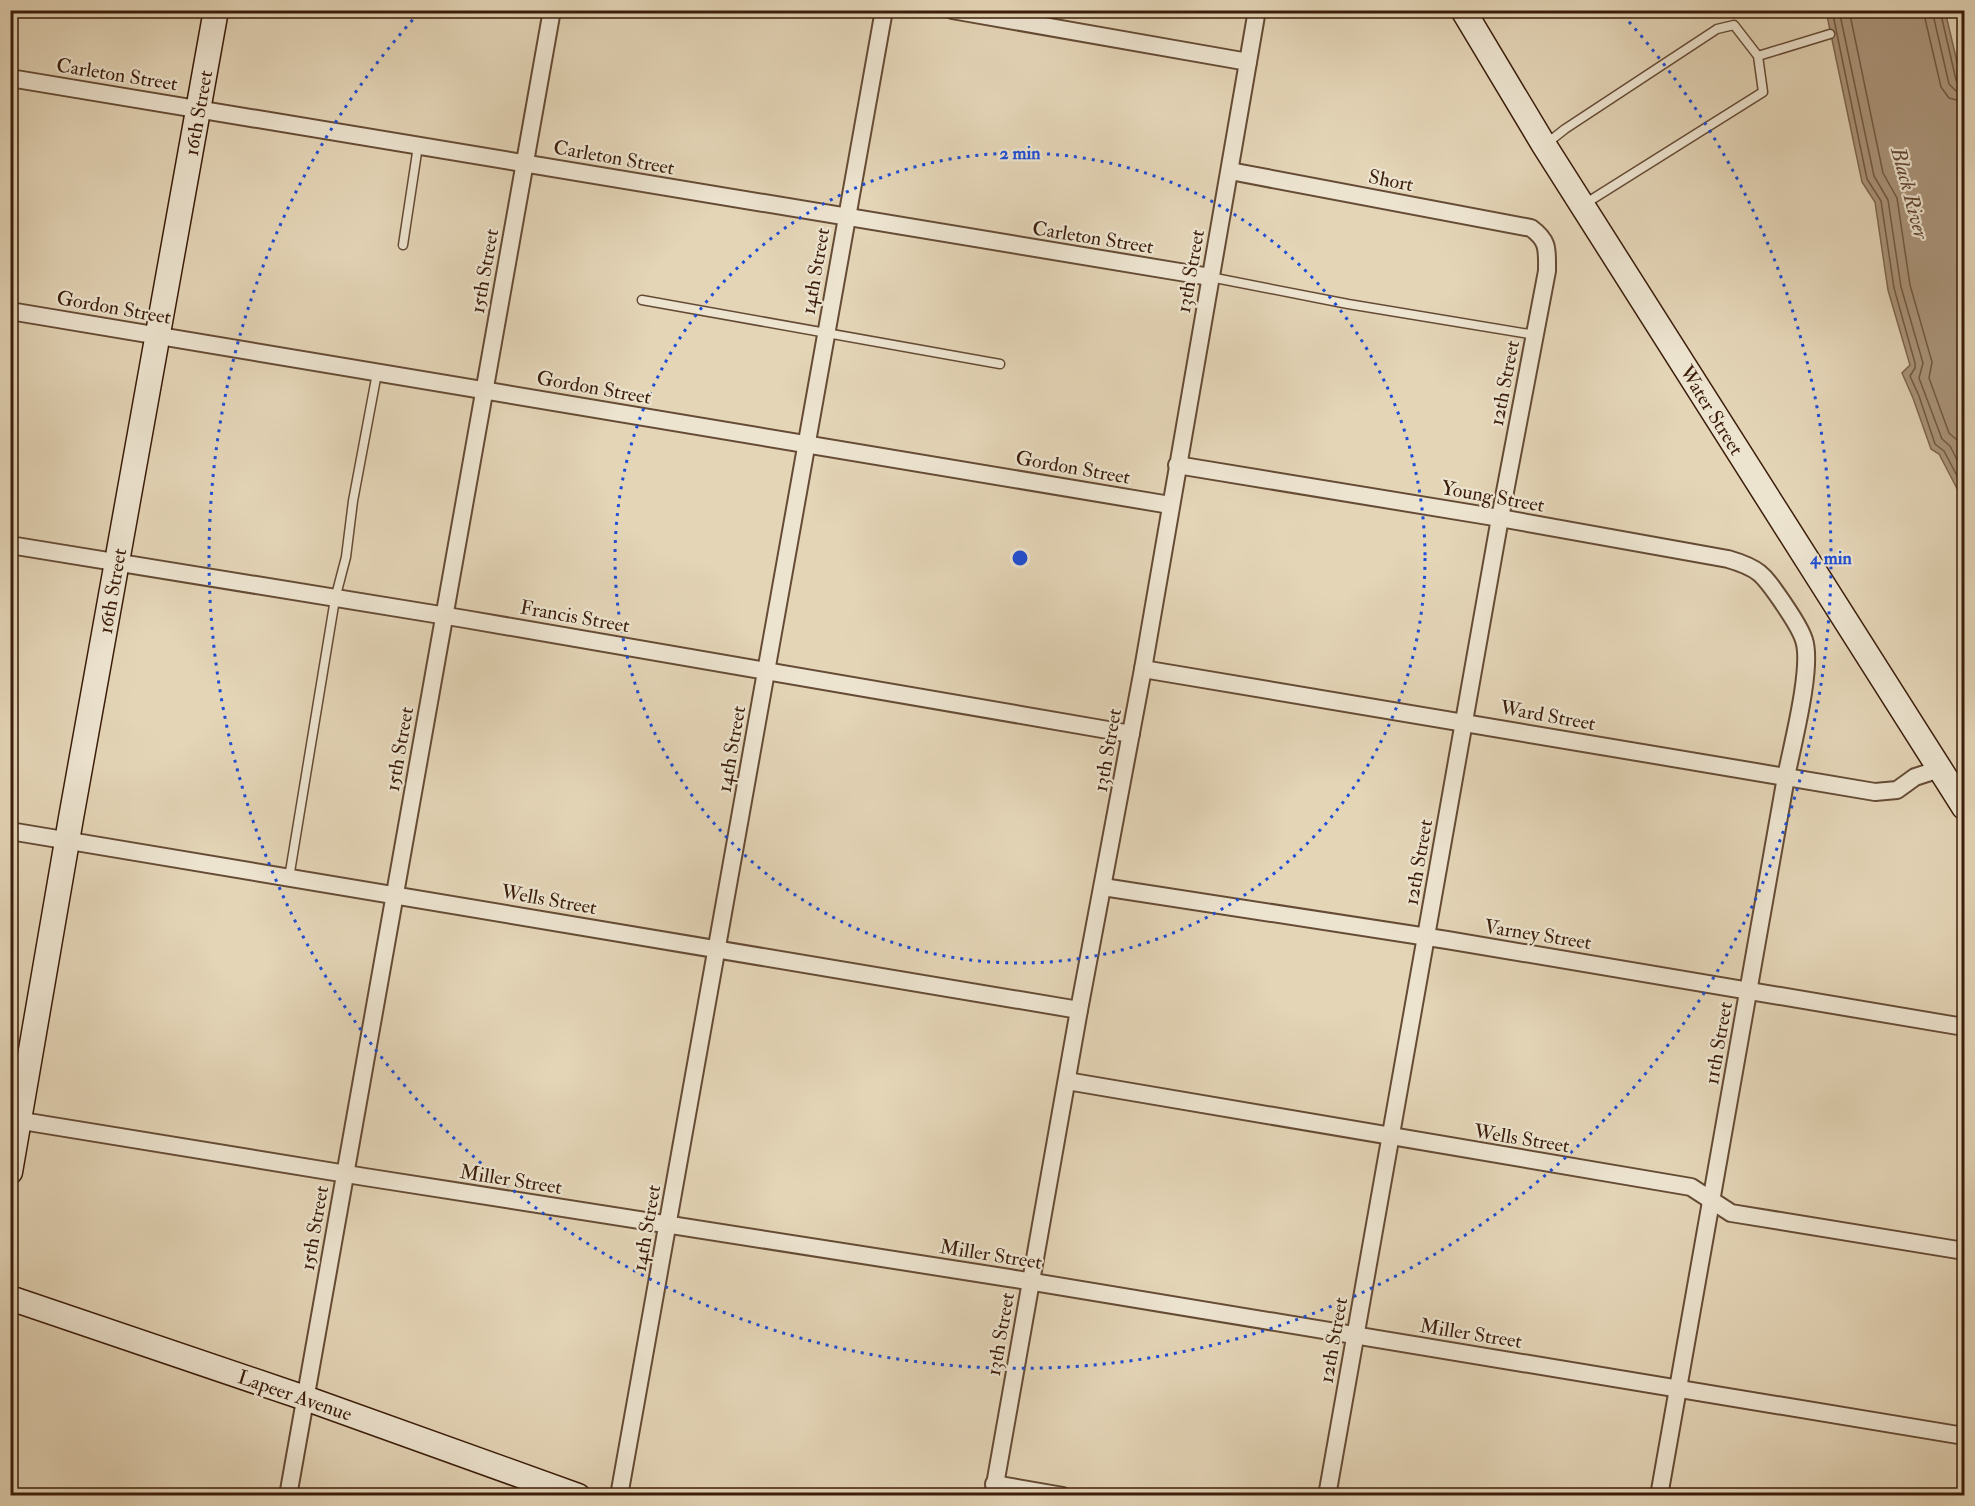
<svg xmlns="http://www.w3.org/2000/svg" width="1975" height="1506" font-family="'IM FELL Double Pica',serif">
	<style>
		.water { fill: #ab967c; stroke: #7e664e; stroke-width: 1.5 }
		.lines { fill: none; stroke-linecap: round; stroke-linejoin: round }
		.shore { stroke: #735a43; stroke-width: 1.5 }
		.lane-casing { stroke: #654b35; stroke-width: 11 }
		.street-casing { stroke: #654b35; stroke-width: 20 }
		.secondary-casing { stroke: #3b1d0a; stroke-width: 27 }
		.lane { stroke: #ede4d0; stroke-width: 8 }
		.street { stroke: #ede4d0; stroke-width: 16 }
		.secondary { stroke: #ede4d0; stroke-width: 24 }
		.ring { fill: none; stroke: #1d4ed8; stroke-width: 3; stroke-dasharray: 3 6 }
		.labels { text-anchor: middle; stroke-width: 4.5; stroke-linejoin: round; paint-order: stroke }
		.street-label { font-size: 20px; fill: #3b1d0a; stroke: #ede4d0 }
		.water-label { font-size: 21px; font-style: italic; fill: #624732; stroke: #ede4d0 }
		.centre { fill: #1d4ed8; stroke: #ede4d0; stroke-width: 3 }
		.ring-label { font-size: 18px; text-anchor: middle; font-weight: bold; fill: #1d4ed8; stroke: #ede4d0; stroke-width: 4.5; stroke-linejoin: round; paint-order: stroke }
	</style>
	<rect width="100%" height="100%" fill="#e4d5b7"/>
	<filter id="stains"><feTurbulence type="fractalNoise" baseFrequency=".00333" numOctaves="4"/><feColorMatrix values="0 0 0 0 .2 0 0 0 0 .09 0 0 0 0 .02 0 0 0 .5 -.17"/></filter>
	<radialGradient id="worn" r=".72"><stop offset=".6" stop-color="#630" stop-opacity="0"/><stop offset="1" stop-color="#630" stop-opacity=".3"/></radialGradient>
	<path class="water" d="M 1826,11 L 1945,11 L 1964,91 L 1964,502 L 1939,454 L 1931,449 L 1913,398 L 1902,373 L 1910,365 L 1888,290 L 1875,202 L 1862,182 Z"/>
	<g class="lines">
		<g class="shore">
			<path d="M 1832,10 L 1867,179 L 1881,201 L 1894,288 L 1915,363 L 1915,368 L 1910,376 L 1919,396 L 1935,444 L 1944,451 L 1964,489"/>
			<path d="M 1839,10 L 1874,176 L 1888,200 L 1901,287 L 1923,363 L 1919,378 L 1942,439 L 1950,446 L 1964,473"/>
			<path d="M 1849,10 L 1883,173 L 1897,198 L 1910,285 L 1932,362 L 1929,378 L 1949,433 L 1957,440 L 1964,454"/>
			<path d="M 1923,10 L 1941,87 L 1949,98 L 1964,102"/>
			<path d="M 1932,10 L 1949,84 L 1956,91 L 1964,93"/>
			<path d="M 1940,10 L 1956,80 L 1959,85 L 1964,85"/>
		</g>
		<g class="lane-casing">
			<g id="lane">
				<path d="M 1758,56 L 1830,34"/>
				<path d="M 1546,144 L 1565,129 L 1717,29 L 1734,25 L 1758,56 L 1763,92 L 1583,205"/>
				<path d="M 403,245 L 418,146"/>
				<path d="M 1210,277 L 1348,304 L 1535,335"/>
				<path d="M 642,300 L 1000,364"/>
				<path d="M 289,878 L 335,599 L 346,557 L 353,501 L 377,373"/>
			</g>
		</g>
		<g class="street-casing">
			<g id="street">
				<path d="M 952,10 L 1248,62"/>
				<path d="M 10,78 L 1210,277"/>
				<path d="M 1230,171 L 1531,228 C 1549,241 1547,250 1547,271 L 1500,518 L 1327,1496"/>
				<path d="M 10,311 L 1170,505"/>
				<path d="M 1177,465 L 1500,518 L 1728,559 C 1759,568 1763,574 1781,600 C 1789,612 1800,627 1804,640 C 1813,667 1792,746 1786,777 L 1659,1496"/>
				<path d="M 10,545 L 465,619 L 1131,734"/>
				<path d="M 1143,669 L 1875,792 L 1897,790 L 1915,777 L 1940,769"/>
				<path d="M 10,831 L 1079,1010"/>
				<path d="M 1103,887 L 1447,940 L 1964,1027"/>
				<path d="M 1067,1081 L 1691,1187 L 1731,1213 L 1964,1251"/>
				<path d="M 10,1119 L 365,1177 L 1009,1278 L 1964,1436"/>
				<path d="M 994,1484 L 1063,1496"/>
				<path d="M 288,1496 L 552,10"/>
				<path d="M 619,1496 L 884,10"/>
				<path d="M 993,1496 L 1079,1010 L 1143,669 L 1257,10"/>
			</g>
		</g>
		<g class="secondary-casing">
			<g id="secondary">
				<path d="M 1463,10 L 1544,145 L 1964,807"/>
				<path d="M 10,1172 L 71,818 L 216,10"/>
				<path d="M 10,1298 L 305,1398 L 578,1496"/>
			</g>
		</g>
		<use href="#lane" class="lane"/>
		<use href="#street" class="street"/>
		<use href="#secondary" class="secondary"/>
	</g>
	<g class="ring">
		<circle cx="1020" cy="558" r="405"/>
		<path d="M1623 15A811 811 0 1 1 417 15"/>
	</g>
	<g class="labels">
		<g class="street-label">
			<text transform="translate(117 74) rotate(9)" y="7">Carleton Street</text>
			<text transform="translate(198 113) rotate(-80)" y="7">16th Street</text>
			<text transform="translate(614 157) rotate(10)" y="7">Carleton Street</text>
			<text transform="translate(1391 180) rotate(11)" y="7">Short</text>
			<text transform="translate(1093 237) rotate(9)" y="7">Carleton Street</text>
			<text transform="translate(484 271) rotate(-80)" y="7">15th Street</text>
			<text transform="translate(815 271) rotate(-80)" y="7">14th Street</text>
			<text transform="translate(1190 271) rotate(-80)" y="7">13th Street</text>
			<text transform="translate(114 307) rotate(10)" y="7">Gordon Street</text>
			<text transform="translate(1504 383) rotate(-79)" y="7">12th Street</text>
			<text transform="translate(594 387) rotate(10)" y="7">Gordon Street</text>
			<text transform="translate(1712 410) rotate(58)" y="7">Water Street</text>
			<text transform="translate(1073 467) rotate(10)" y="7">Gordon Street</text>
			<text transform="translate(1493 496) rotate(10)" y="7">Young Street</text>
			<text transform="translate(112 591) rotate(-80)" y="7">16th Street</text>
			<text transform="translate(575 616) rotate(10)" y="7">Francis Street</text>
			<text transform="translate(1548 715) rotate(10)" y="7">Ward Street</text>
			<text transform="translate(399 749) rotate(-80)" y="7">15th Street</text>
			<text transform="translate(731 749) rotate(-80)" y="7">14th Street</text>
			<text transform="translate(1107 750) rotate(-80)" y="7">13th Street</text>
			<text transform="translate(1418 862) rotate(-80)" y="7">12th Street</text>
			<text transform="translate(549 899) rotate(10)" y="7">Wells Street</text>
			<text transform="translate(1538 934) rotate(9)" y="7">Varney Street</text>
			<text transform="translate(1718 1043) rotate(-80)" y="7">11th Street</text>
			<text transform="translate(1522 1138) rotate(9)" y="7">Wells Street</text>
			<text transform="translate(511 1179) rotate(9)" y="7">Miller Street</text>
			<text transform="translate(314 1228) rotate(-80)" y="7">15th Street</text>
			<text transform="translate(646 1228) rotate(-80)" y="7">14th Street</text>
			<text transform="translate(991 1254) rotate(9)" y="7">Miller Street</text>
			<text transform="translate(1471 1333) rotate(9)" y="7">Miller Street</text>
			<text transform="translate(1000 1334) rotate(-80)" y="7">13th Street</text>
			<text transform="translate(1333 1340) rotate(-80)" y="7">12th Street</text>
			<text transform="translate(295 1395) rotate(19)" y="7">Lapeer Avenue</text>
		</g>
		<g class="water-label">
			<text transform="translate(1910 193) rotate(75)" y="7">Black River</text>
		</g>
	</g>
	<circle cx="1020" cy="558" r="9" class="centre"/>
	<g class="ring-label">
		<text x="1020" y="159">2 min</text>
		<text x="1831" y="564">4 min</text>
	</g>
	<rect width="1975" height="1506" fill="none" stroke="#e4d5b7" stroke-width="36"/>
	<rect x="12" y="12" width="1951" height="1482" fill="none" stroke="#3b1d0a" stroke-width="3"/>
	<rect x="18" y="18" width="1939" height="1470" fill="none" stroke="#3b1d0a" stroke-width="1.5"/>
	<rect width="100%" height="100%" filter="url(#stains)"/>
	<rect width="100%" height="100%" fill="url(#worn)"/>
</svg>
